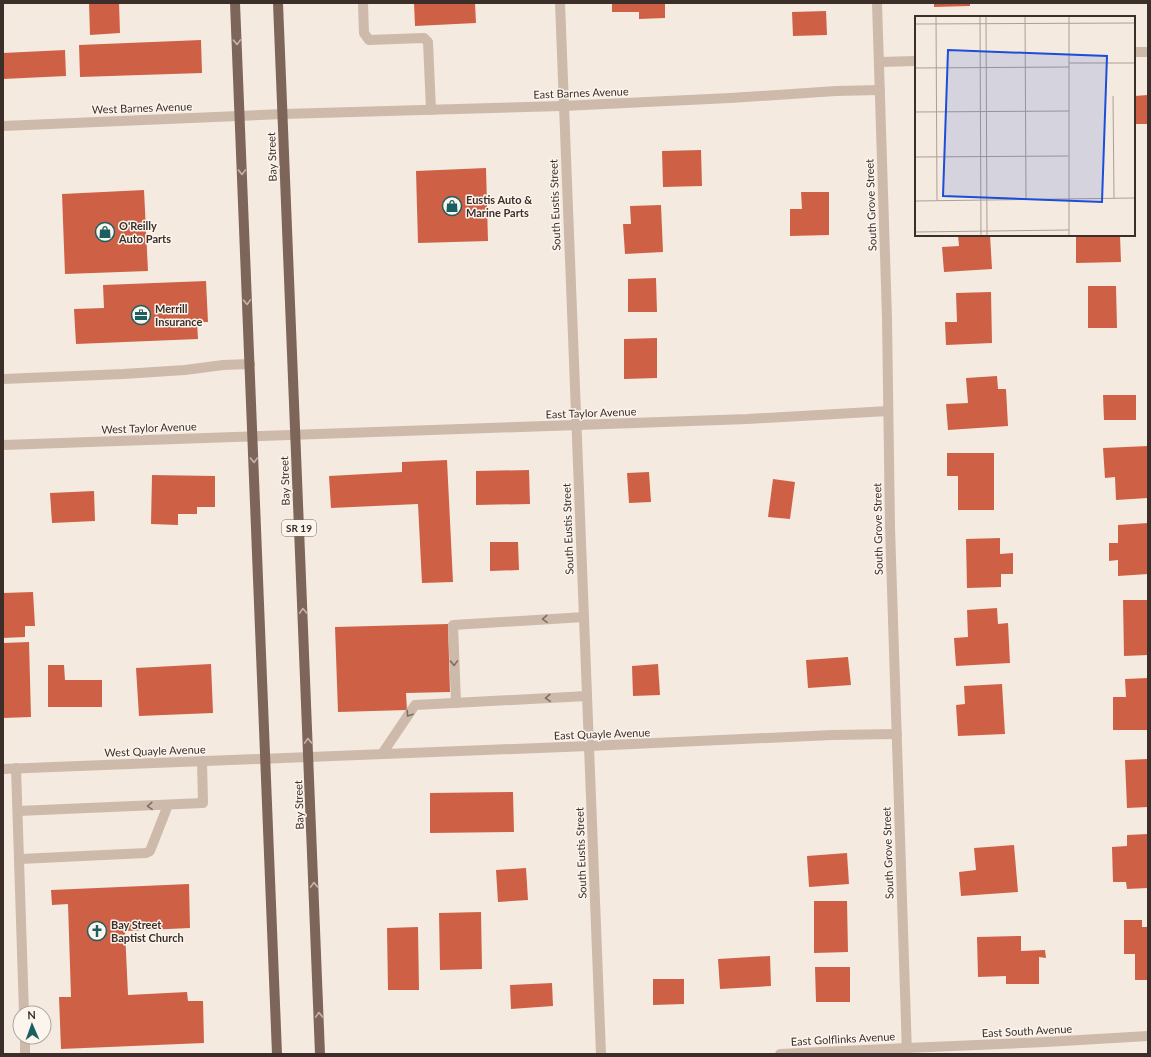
<svg xmlns="http://www.w3.org/2000/svg" width="1151" height="1057" font-family="Lato,sans-serif">
	<style>
		.building { fill: #ce6145 }
		.lines { fill: none; stroke-linecap: round; stroke-linejoin: round }
		.service { stroke: #cebaaa; stroke-width: 10 }
		.minor { stroke: #cebaaa; stroke-width: 10 }
		.tertiary { stroke: #cebaaa; stroke-width: 10 }
		.primary { stroke: #7e655a; stroke-width: 10 }
		.oneway { stroke: #c3b4ab }
		.oneway2 { stroke: #7e6e64 }
		.labels { text-anchor: middle; stroke-width: 3; stroke-linejoin: round; paint-order: stroke }
		.shield { fill: #fcf5ed; stroke: #766a64; stroke-width: 1 }
		.shield-label { font-size: 10px; font-weight: bold; fill: #3c2f2a }
		.street-label { font-size: 11px; fill: #3c2f2a; stroke: #fcf5ed }
		.poi-label { font-size: 11px; font-weight: bold; fill: #3c2f2a; stroke: #fcf5ed; text-anchor: start }
		.inset-road { fill: none; stroke: #ab9f97; stroke-width: 1 }
		.view { fill: #1d4ed8; fill-opacity: 0.15; stroke: #1d4ed8; stroke-width: 2 }
		.inset-edge { fill: none; stroke: #3c2f2a; stroke-width: 2 }
	</style>
	<rect width="100%" height="100%" fill="#f5eae0"/>
	<g class="building">
		<path d="M 89,3 L 119,3 L 120,33 L 90,35 Z"/>
		<path d="M 414,3 L 475,3 L 476,23 L 415,26 Z"/>
		<path d="M 612,3 L 665,3 L 665,18 L 639,19 L 639,12 L 612,12 Z"/>
		<path d="M 934,3 L 970,3 L 970,6 L 934,7 Z"/>
		<path d="M 826,11 L 827,35 L 793,36 L 792,12 Z"/>
		<path d="M 201,40 L 202,73 L 80,77 L 79,45 Z"/>
		<path d="M 65,50 L 66,76 L 3,79 L 3,53 Z"/>
		<path d="M 1148,95 L 1148,124 L 1134,124 L 1134,96 Z"/>
		<path d="M 701,150 L 702,186 L 663,187 L 662,151 Z"/>
		<path d="M 486,168 L 488,241 L 418,243 L 416,171 Z"/>
		<path d="M 144,190 L 148,271 L 65,274 L 62,194 Z"/>
		<path d="M 801,192 L 829,192 L 829,235 L 790,236 L 790,209 L 802,209 Z"/>
		<path d="M 661,205 L 663,252 L 625,254 L 623,224 L 631,224 L 630,206 Z"/>
		<path d="M 958,235 L 990,235 L 992,269 L 944,272 L 942,247 L 959,246 Z"/>
		<path d="M 1076,235 L 1120,235 L 1121,262 L 1076,263 Z"/>
		<path d="M 656,278 L 657,312 L 628,312 L 628,279 Z"/>
		<path d="M 206,281 L 208,322 L 197,322 L 198,339 L 76,344 L 74,309 L 104,308 L 103,285 Z"/>
		<path d="M 1088,286 L 1116,286 L 1117,328 L 1088,328 Z"/>
		<path d="M 991,292 L 992,343 L 946,345 L 945,322 L 957,322 L 956,293 Z"/>
		<path d="M 657,338 L 657,378 L 624,379 L 624,339 Z"/>
		<path d="M 997,376 L 998,389 L 1006,389 L 1008,426 L 948,430 L 946,404 L 968,403 L 966,378 Z"/>
		<path d="M 1103,395 L 1136,395 L 1136,420 L 1104,420 Z"/>
		<path d="M 1148,446 L 1148,469 L 1147,469 L 1148,498 L 1116,500 L 1115,477 L 1105,478 L 1103,448 Z"/>
		<path d="M 947,453 L 994,453 L 994,510 L 958,510 L 958,476 L 947,476 Z"/>
		<path d="M 447,460 L 453,582 L 422,583 L 418,504 L 331,508 L 329,476 L 402,472 L 402,462 Z"/>
		<path d="M 529,470 L 530,504 L 476,505 L 476,471 Z"/>
		<path d="M 649,472 L 651,502 L 629,503 L 627,473 Z"/>
		<path d="M 152,475 L 215,476 L 215,507 L 197,507 L 197,514 L 178,514 L 178,525 L 151,524 Z"/>
		<path d="M 773,479 L 795,482 L 790,519 L 768,517 Z"/>
		<path d="M 94,491 L 95,521 L 52,523 L 50,493 Z"/>
		<path d="M 1148,523 L 1148,574 L 1118,576 L 1118,560 L 1109,561 L 1109,543 L 1118,543 L 1118,525 Z"/>
		<path d="M 1000,538 L 1000,554 L 1013,553 L 1013,574 L 1001,574 L 1001,587 L 967,588 L 966,539 Z"/>
		<path d="M 490,542 L 518,542 L 519,570 L 490,571 Z"/>
		<path d="M 33,592 L 35,626 L 25,626 L 25,637 L 3,638 L 3,593 Z"/>
		<path d="M 1123,600 L 1148,600 L 1148,655 L 1124,656 Z"/>
		<path d="M 997,608 L 998,624 L 1008,623 L 1010,663 L 956,666 L 954,638 L 968,637 L 967,610 Z"/>
		<path d="M 448,624 L 450,692 L 406,693 L 407,710 L 338,712 L 335,627 Z"/>
		<path d="M 29,642 L 31,717 L 3,718 L 3,643 Z"/>
		<path d="M 848,657 L 851,685 L 808,688 L 806,660 Z"/>
		<path d="M 211,664 L 213,713 L 139,716 L 136,668 Z"/>
		<path d="M 658,664 L 660,695 L 633,696 L 632,666 Z"/>
		<path d="M 48,665 L 64,665 L 65,680 L 102,680 L 102,707 L 48,707 Z"/>
		<path d="M 1148,678 L 1148,730 L 1113,730 L 1113,697 L 1126,697 L 1125,679 Z"/>
		<path d="M 1002,684 L 1005,734 L 958,736 L 956,705 L 965,704 L 964,686 Z"/>
		<path d="M 1148,759 L 1148,807 L 1127,808 L 1125,760 Z"/>
		<path d="M 513,792 L 514,832 L 430,833 L 430,793 Z"/>
		<path d="M 1148,834 L 1148,888 L 1127,889 L 1126,882 L 1113,882 L 1112,847 L 1127,846 L 1127,835 Z"/>
		<path d="M 1014,845 L 1018,892 L 961,896 L 959,872 L 976,870 L 974,848 Z"/>
		<path d="M 847,853 L 849,884 L 809,887 L 807,856 Z"/>
		<path d="M 526,868 L 528,900 L 498,902 L 496,870 Z"/>
		<path d="M 189,884 L 190,928 L 125,931 L 128,995 L 187,992 L 188,1001 L 203,1001 L 204,1043 L 61,1049 L 59,997 L 71,997 L 68,904 L 52,905 L 51,890 Z"/>
		<path d="M 814,901 L 847,901 L 848,952 L 814,953 Z"/>
		<path d="M 481,912 L 482,969 L 440,970 L 439,913 Z"/>
		<path d="M 1124,920 L 1142,920 L 1142,927 L 1148,927 L 1148,980 L 1135,980 L 1135,954 L 1124,954 Z"/>
		<path d="M 418,927 L 419,990 L 388,990 L 387,928 Z"/>
		<path d="M 1021,936 L 1021,951 L 1045,950 L 1046,958 L 1039,957 L 1039,984 L 1006,984 L 1006,976 L 978,977 L 977,937 Z"/>
		<path d="M 770,956 L 771,986 L 720,989 L 718,959 Z"/>
		<path d="M 815,967 L 850,967 L 850,1002 L 816,1002 Z"/>
		<path d="M 653,979 L 684,979 L 684,1004 L 653,1005 Z"/>
		<path d="M 552,983 L 553,1006 L 511,1009 L 510,985 Z"/>
	</g>
	<g class="lines">
		<g class="service">
			<path d="M 363,3 L 364,33 L 369,40 L 424,38 L 428,42 L 431,110"/>
			<path d="M 3,379 L 123,374 L 185,370 L 223,365 L 250,364"/>
			<path d="M 456,703 L 453,625 L 584,617"/>
			<path d="M 382,754 L 415,705 L 587,696"/>
			<path d="M 16,768 L 24,1013"/>
			<path d="M 18,811 L 203,803 L 202,761"/>
			<path d="M 20,859 L 146,853 L 150,851 L 168,805"/>
			<path d="M 25,1037 L 25,1054"/>
		</g>
		<g class="minor">
			<path d="M 560,3 L 601,1054"/>
			<path d="M 1134,52 L 1148,52"/>
			<path d="M 879,62 L 916,61"/>
			<path d="M 3,126 L 283,114 L 563,106 L 730,98 L 836,91 L 880,90"/>
			<path d="M 3,445 L 748,419 L 888,411"/>
			<path d="M 3,769 L 589,746 L 832,735 L 897,734"/>
			<path d="M 907,1048 L 1046,1042 L 1148,1036"/>
		</g>
		<g class="tertiary">
			<path d="M 877,3 L 887,318 L 890,527 L 907,1054"/>
			<path d="M 780,1054 L 907,1048"/>
		</g>
		<g class="primary">
			<path d="M 235,3 L 277,1054"/>
			<path d="M 278,3 L 320,1054"/>
		</g>
	</g>
	<defs><path id="oneway-chevron" d="M-2-3.5L2.5 0L-2 3.5" fill="none" stroke-width="1.6" stroke-linecap="round" stroke-linejoin="round"/></defs>
	<g class="oneway">
		<use href="#oneway-chevron" transform="translate(237 42) rotate(88)"/>
		<use href="#oneway-chevron" transform="translate(242 172) rotate(88)"/>
		<use href="#oneway-chevron" transform="translate(247 302) rotate(88)"/>
		<use href="#oneway-chevron" transform="translate(254 460) rotate(88)"/>
		<use href="#oneway-chevron" transform="translate(303 611) rotate(-92)"/>
		<use href="#oneway-chevron" transform="translate(308 741) rotate(-92)"/>
		<use href="#oneway-chevron" transform="translate(314 885) rotate(-92)"/>
		<use href="#oneway-chevron" transform="translate(319 1015) rotate(-92)"/>
	</g>
	<g class="oneway2">
		<use href="#oneway-chevron" transform="translate(545 619) rotate(177)"/>
		<use href="#oneway-chevron" transform="translate(454 663) rotate(88)"/>
		<use href="#oneway-chevron" transform="translate(548 698) rotate(177)"/>
		<use href="#oneway-chevron" transform="translate(409 714) rotate(124)"/>
		<use href="#oneway-chevron" transform="translate(150 806) rotate(178)"/>
	</g>
	<defs>
		<g id="shop-ring" transform="scale(1)"><circle r="9.5" fill="#fcf5ed" stroke="#1c5f61" stroke-width="1.5"/><path d="M-5-2.5h2.3a2.7 3.5 0 0 1 5.4 0H5L5.5 6h-11ZM-1.5-2.5h3a1.5 2.3 0 0 0-3 0Z" fill="#1c5f61"/></g>
		<g id="office-ring" transform="scale(1)"><circle r="9.5" fill="#fcf5ed" stroke="#1c5f61" stroke-width="1.5"/><path d="M-6-3h4V-5.5h4V-3h4V5H-6ZM-1-4.5V-3h2v-1.5ZM-6 0V1H6V0Z" fill="#1c5f61"/></g>
		<g id="church-ring" transform="scale(1)"><circle r="9.5" fill="#fcf5ed" stroke="#1c5f61" stroke-width="1.5"/><path d="M-1.2-6h2.4v3.5h3.3v2.4h-3.3V6h-2.4V-.1h-3.3v-2.4h3.3Z" fill="#1c5f61"/></g>
	</defs>
	<g fill-rule="evenodd">
		<use href="#shop-ring" x="452" y="206"/>
		<use href="#shop-ring" x="105" y="232"/>
		<use href="#office-ring" x="141" y="315"/>
		<use href="#church-ring" x="97" y="931"/>
	</g>
	<g class="labels">
		<rect class="shield" x="282" y="520" width="34" height="16" rx="3"/>
		<g class="shield-label">
			<text x="299" y="532">SR 19</text>
		</g>
		<g class="street-label">
			<text transform="translate(581 93) rotate(-2)" y="4">East Barnes Avenue</text>
			<text transform="translate(142 108) rotate(-2)" y="4">West Barnes Avenue</text>
			<text transform="translate(272 157) rotate(-92)" y="4">Bay Street</text>
			<text transform="translate(555 205) rotate(-92)" y="4">South Eustis Street</text>
			<text transform="translate(871 205) rotate(-92)" y="4">South Grove Street</text>
			<text transform="translate(591 413) rotate(-2)" y="4">East Taylor Avenue</text>
			<text transform="translate(149 428) rotate(-2)" y="4">West Taylor Avenue</text>
			<text transform="translate(285 481) rotate(-92)" y="4">Bay Street</text>
			<text transform="translate(568 529) rotate(-92)" y="4">South Eustis Street</text>
			<text transform="translate(878 529) rotate(-91)" y="4">South Grove Street</text>
			<text transform="translate(602 734) rotate(-2)" y="4">East Quayle Avenue</text>
			<text transform="translate(155 751) rotate(-2)" y="4">West Quayle Avenue</text>
			<text transform="translate(299 805) rotate(-92)" y="4">Bay Street</text>
			<text transform="translate(581 853) rotate(-92)" y="4">South Eustis Street</text>
			<text transform="translate(888 853) rotate(-92)" y="4">South Grove Street</text>
			<text transform="translate(1027 1031) rotate(-3)" y="4">East South Avenue</text>
			<text transform="translate(843 1039) rotate(-3)" y="4">East Golflinks Avenue</text>
		</g>
		<g class="poi-label">
			<text x="466" y="204">Eustis Auto &amp;<tspan x="466" dy="13">Marine Parts</tspan></text>
			<text x="119" y="230">O'Reilly<tspan x="119" dy="13">Auto Parts</tspan></text>
			<text x="155" y="313">Merrill<tspan x="155" dy="13">Insurance</tspan></text>
			<text x="111" y="929">Bay Street<tspan x="111" dy="13">Baptist Church</tspan></text>
		</g>
	</g>
	<g transform="translate(915 16)">
		<rect width="220" height="220" fill="#f5eae0"/>
		<path class="inset-road" d="M 21,0 L 22,185M 65,0 L 66,220M 71,0 L 72,220M 110,0 L 111,184M 0,8 L 220,7M 154,47 L 220,47M 0,52 L 154,51M 198,80 L 199,182M 0,96 L 154,95M 0,141 L 153,140M 0,185 L 220,182M 0,216 L 154,214M 154,220 L 154,0"/>
		<path class="view" d="M 33,34 L 192,40 L 187,186 L 28,180 Z"/>
		<rect width="220" height="220" class="inset-edge"/>
	</g>
	<rect width="1151" height="1057" fill="none" stroke="#3c2f2a" stroke-width="8"/>
	<g transform="translate(32 1025) rotate(358)"><circle r="19" fill="#fcf5ed" stroke="#afa69f"/>
	<path d="M0-3L7 15L0 10L-7 15Z" fill="#1c5f61"/>
	<text y="-6" font-size="11" font-weight="bold" text-anchor="middle" fill="#3c2f2a">N</text>
	</g>
</svg>
